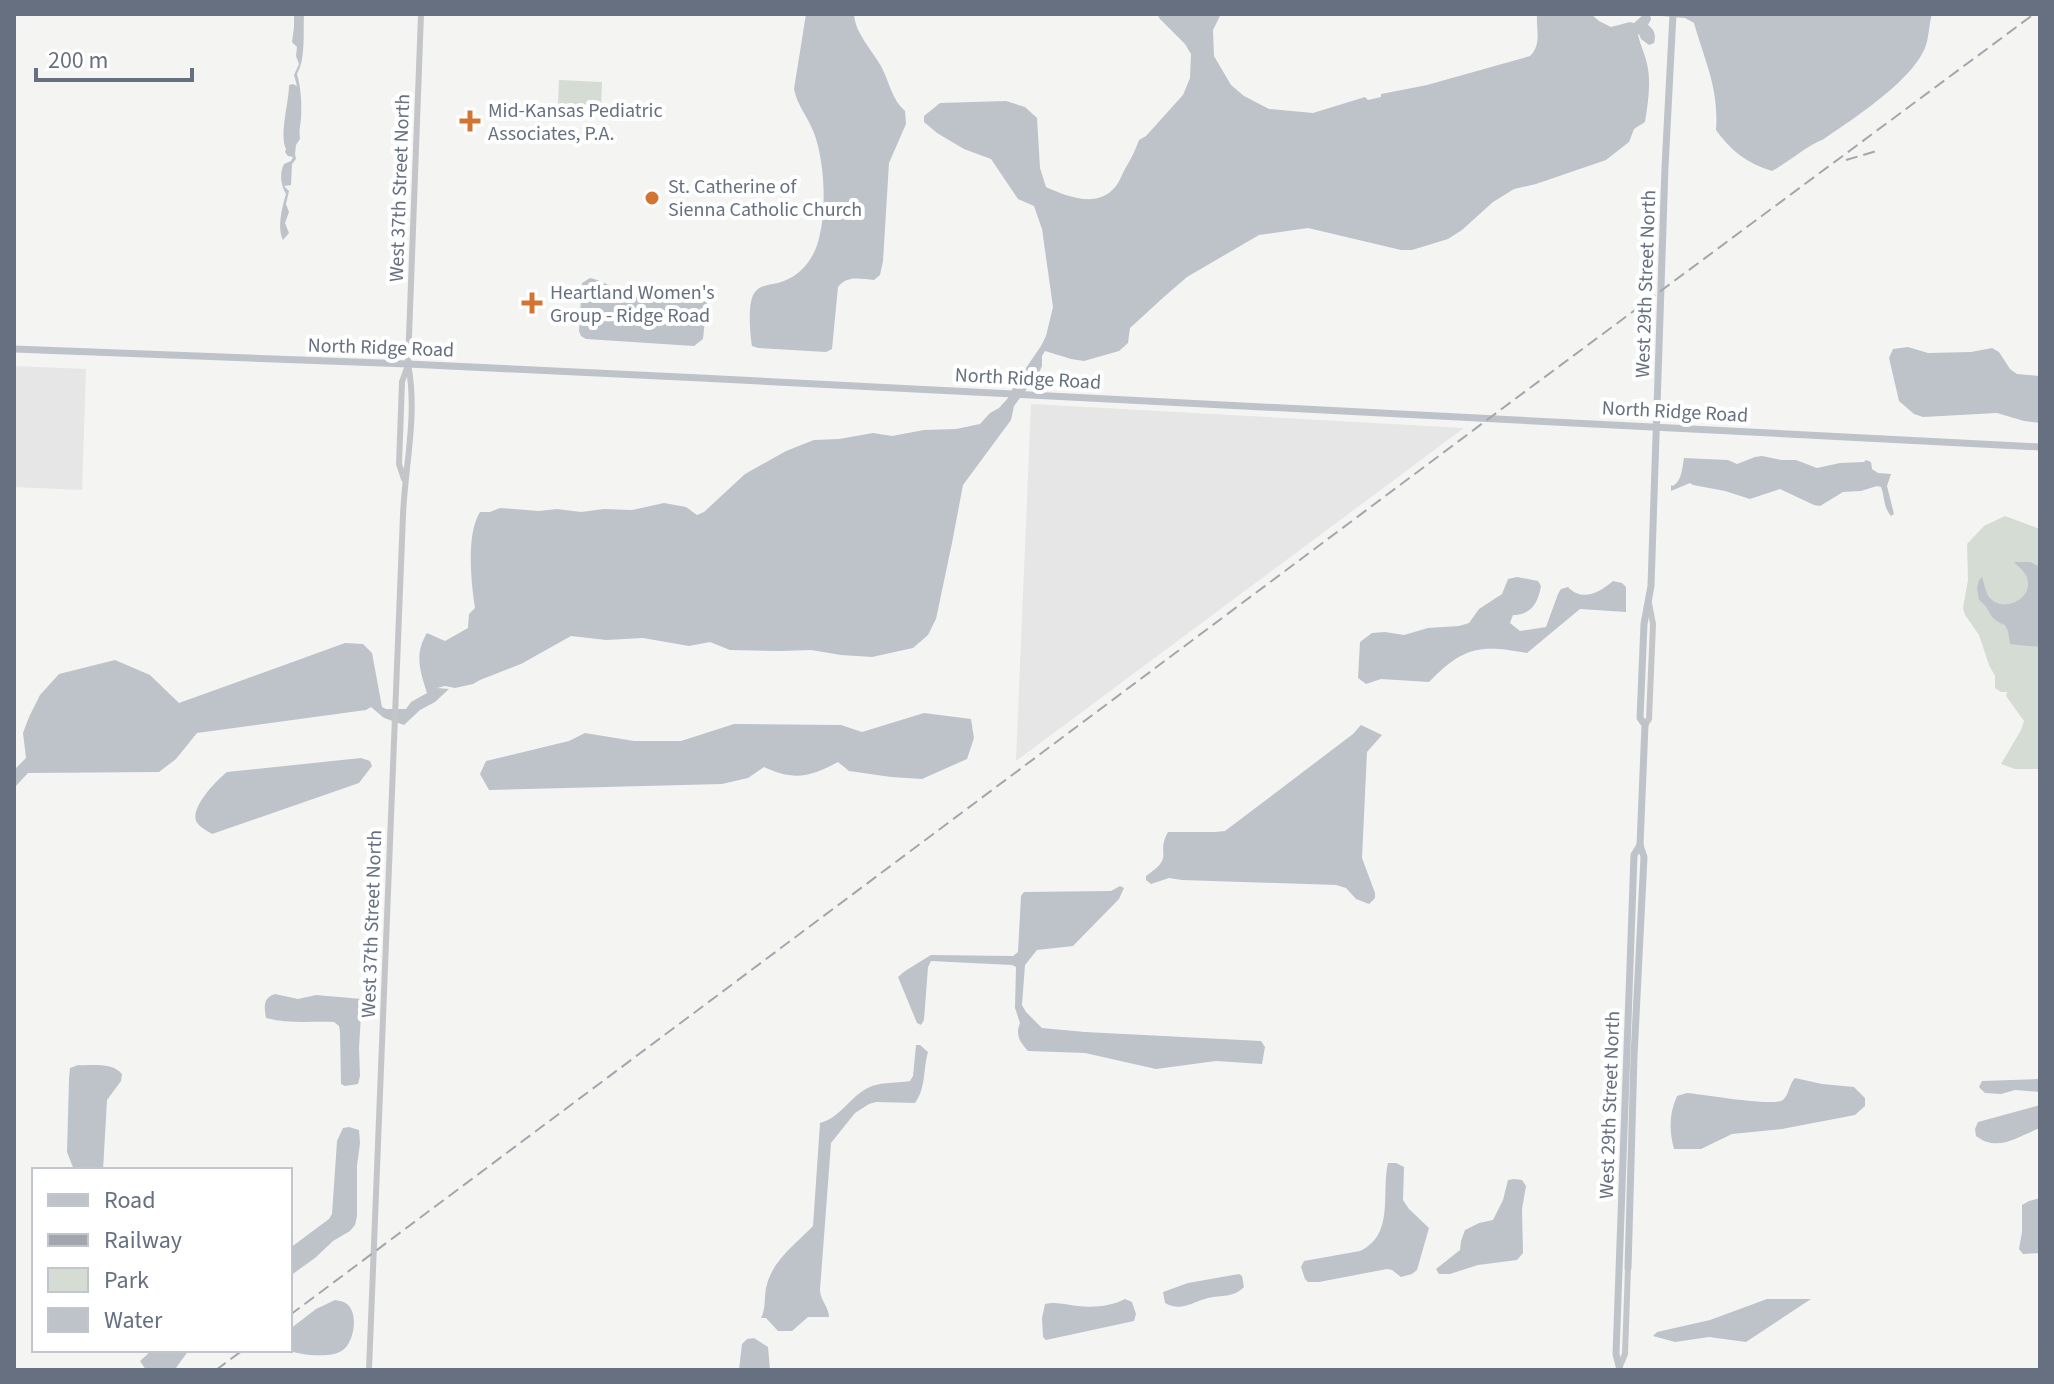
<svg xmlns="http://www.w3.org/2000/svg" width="2054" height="1384" font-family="'Source Sans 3',sans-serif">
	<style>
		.built { fill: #e5e6e5 }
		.green { fill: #d5dcd3 }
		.water { fill: #bdc3c9 }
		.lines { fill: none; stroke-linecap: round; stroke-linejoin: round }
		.tertiary { stroke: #c3c5c9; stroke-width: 6 }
		.secondary { stroke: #bec3c9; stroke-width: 7 }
		.rail { stroke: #a3a7ad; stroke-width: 2; stroke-dasharray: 12 6; stroke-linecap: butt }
		.poi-dot { fill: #d47433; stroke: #fff; stroke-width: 3 }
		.labels { text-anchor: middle; stroke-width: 8; stroke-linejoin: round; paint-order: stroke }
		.poi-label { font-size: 20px; fill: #667080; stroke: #fff; text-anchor: start }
		.street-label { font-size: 20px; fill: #667080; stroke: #fff }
	</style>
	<rect width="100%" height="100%" fill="#f4f5f2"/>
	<g class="built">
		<path d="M 14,366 L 86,369 L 82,490 L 14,487 Z"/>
		<path d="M 1031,404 L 1464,428 L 1016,761 Z"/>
	</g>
	<g class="green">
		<path d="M 559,80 L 602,82 L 601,109 L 558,106 Z"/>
		<path d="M 2005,516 L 2040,529 L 2040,769 L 2015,769 L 2001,764 L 2021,730 L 2024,721 L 2006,696 L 2007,692 L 2001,692 L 1995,688 L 1995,676 L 1989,665 L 1979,635 L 1965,615 L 1963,608 L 1968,580 L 1967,544 L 1984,526 Z"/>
	</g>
	<g class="water">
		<path d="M 294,14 L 304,14 C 303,32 306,59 297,74 C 301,88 302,104 301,119 C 300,126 299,131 300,139 L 296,145 L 295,154 L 296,159 L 292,164 L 291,185 L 284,186 L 289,191 L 286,204 L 289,212 L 285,223 L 289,233 L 283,240 C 277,228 282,207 286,194 C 281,186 279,173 284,164 L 291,161 L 293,157 L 288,156 L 285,152 L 286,149 C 279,134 289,103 289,85 L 293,84 L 297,86 L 294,75 L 299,64 L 296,56 L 297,47 L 292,42 L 294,27 Z"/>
		<path d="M 806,14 L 854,14 C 855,33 872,50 881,66 C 889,81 892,100 905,111 L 906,124 L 889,163 L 883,261 L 880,275 L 874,280 C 861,279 847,275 838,287 L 832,349 L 826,352 L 758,348 L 752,346 C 750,334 747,301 755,292 C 760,285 770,285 778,283 C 799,277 812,262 818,242 C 827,212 825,162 814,133 C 808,117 797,105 794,89 Z"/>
		<path d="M 1157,14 L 1221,14 L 1213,30 L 1214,56 L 1231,85 L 1244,96 L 1269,109 L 1313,113 L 1365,97 L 1368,100 L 1381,97 L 1381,94 L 1427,85 L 1530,56 C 1542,44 1536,30 1537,14 L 1591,14 L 1599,21 L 1611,27 L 1630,22 L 1634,23 L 1644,14 L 1932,14 C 1929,24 1929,36 1926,45 C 1915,79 1853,119 1824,139 C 1805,147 1790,161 1772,171 C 1748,164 1730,150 1716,130 C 1719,88 1705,62 1694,23 L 1685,18 L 1650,15 L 1651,19 L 1648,25 C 1655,30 1656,36 1654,43 L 1649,45 L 1641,39 L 1639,34 L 1638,35 C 1640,44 1644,52 1646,60 C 1652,80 1648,102 1645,122 L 1634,129 L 1629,142 L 1606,160 L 1536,184 L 1514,189 L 1493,202 L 1462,230 L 1448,239 L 1412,250 L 1401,250 L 1308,228 L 1259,235 L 1187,277 L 1165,296 L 1130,328 L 1128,343 L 1119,351 L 1084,361 L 1071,359 L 1045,351 L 1042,356 L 1042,366 L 1039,373 L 1014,406 L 1011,420 L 963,485 L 952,543 L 936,619 L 928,635 L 913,648 L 872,657 L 841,655 L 811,650 L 780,651 L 730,650 L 710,642 L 689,646 L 643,638 L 606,640 L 571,636 L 521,664 L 480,680 L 473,684 L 455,688 L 445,686 L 437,688 L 449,689 L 435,702 L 420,710 L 404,725 L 384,718 L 371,707 L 366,710 L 197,733 L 176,759 L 159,772 L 28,773 L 14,788 L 14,770 L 26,758 L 23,733 L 29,717 L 40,695 L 59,674 L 115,660 L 150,675 L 179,703 L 345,643 L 363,644 L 372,653 L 382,707 L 386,709 L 406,709 L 411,702 L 427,693 C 420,671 414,654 427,633 L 445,641 L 468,628 L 469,614 L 475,608 C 471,582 466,534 480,512 L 490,512 L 500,508 L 539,511 L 557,509 L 581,512 L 604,509 L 632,510 L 664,503 L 686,507 L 697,515 L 704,512 L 745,474 L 786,451 L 814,440 L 839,439 L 873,433 L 892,436 L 924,430 L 956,429 L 980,424 L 990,413 L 999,408 L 1008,398 L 1015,384 L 1041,346 L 1046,336 L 1053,307 L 1042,229 L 1034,206 L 1018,199 L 991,159 L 964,149 L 937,133 L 924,122 L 924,116 L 940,103 L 1006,101 L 1025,107 L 1037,118 L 1040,168 L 1046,187 C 1068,197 1098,209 1116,186 C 1120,181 1122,174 1125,169 C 1131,159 1135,151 1139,140 L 1146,136 L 1183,95 L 1190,78 L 1191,54 L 1185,44 L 1160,19 Z"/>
		<path d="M 590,278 C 601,280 609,286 619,290 C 646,301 675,293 702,285 L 707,301 L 703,339 L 694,346 L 586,339 L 581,336 L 579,331 L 582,283 Z"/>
		<path d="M 1908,347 L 1928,353 L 1971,352 L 1992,348 L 1999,352 L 2010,369 L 2017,374 L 2040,376 L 2040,423 L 2024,421 L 1997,413 L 1923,417 L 1914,414 L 1899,401 L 1889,358 L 1893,349 Z"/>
		<path d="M 1762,456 L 1781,460 L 1796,460 L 1817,468 L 1840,463 L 1864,462 L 1866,460 L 1871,462 L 1872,469 L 1878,473 L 1891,474 L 1887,486 L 1894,514 L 1891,516 C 1883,507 1885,497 1881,487 L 1877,486 L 1861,491 L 1843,492 L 1820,506 L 1814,505 L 1780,489 L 1750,499 L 1725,491 L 1693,485 L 1690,483 L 1671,491 L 1671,485 L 1673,486 C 1682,480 1682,469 1684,458 L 1728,460 L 1737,464 L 1755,457 Z"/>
		<path d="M 2014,562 L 2030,562 L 2040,567 L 2040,647 L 2010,644 L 2008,631 L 2005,625 C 1986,618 1993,610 1979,600 L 1977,588 L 1979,580 L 1982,577 C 1985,584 1985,595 1992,600 C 2005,611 2030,600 2028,582 C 2027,572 2019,568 2014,562 Z"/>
		<path d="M 1517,577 L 1538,581 L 1541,586 C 1538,603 1531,615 1513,615 L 1510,623 L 1520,631 L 1546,627 L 1558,594 L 1561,589 L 1568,587 C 1582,602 1599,593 1613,581 L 1622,583 L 1626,587 L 1626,612 L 1580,609 L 1527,653 C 1479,644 1463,647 1429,682 L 1381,679 L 1366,684 L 1358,678 L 1360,642 L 1372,633 L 1385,632 L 1404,635 L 1428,628 L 1459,626 L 1469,623 L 1479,609 L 1502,594 L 1508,579 Z"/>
		<path d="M 924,713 L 971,719 L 974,738 L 967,759 L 922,779 L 891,777 L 849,771 L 838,762 C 811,777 793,781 764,767 L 748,778 L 722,784 L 489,790 L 480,774 L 486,761 L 569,741 L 585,733 L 634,741 L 681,741 L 734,724 L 841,725 L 862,732 Z"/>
		<path d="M 1361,725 L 1382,735 L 1367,752 L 1362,858 L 1375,893 L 1375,898 L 1369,904 L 1356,899 L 1346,888 L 1336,885 L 1182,880 L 1169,878 L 1151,884 L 1146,880 L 1146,876 C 1176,856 1155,855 1168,832 L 1215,832 L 1225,831 L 1353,734 Z"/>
		<path d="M 361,758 L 370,761 L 372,766 L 359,783 L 212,834 C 206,830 199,827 196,821 C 191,806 217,780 227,772 Z"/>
		<path d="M 1120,886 L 1124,888 L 1119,899 L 1073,946 L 1037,950 L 1025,965 L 1022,1005 L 1026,1012 L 1042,1028 L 1085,1032 L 1261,1041 L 1265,1047 L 1262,1064 L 1216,1061 L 1156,1069 L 1085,1053 L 1028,1051 C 1020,1042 1015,1035 1020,1023 L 1015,1008 L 1016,967 L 1012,965 L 931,961 L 928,967 L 924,1020 L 921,1025 L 917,1023 L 898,977 L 905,971 L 931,955 L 1013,956 L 1018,952 L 1021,896 L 1024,892 L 1111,891 Z"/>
		<path d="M 275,994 L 298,999 L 316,995 L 362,999 L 359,1048 L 360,1076 L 358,1084 L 345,1086 L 341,1084 L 340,1032 L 339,1026 L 334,1022 C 311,1021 288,1024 266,1018 C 264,1006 263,998 275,994 Z"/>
		<path d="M 916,1045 L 920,1045 L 928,1052 C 923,1070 926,1088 915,1103 L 876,1102 L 869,1104 L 855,1113 L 831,1143 L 820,1290 C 820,1300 829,1307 829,1317 L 808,1317 L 792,1331 L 778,1331 L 766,1318 L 761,1318 C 766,1308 764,1299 766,1288 C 772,1260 795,1245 813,1226 L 820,1123 C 841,1118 851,1094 872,1086 C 884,1082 898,1083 910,1081 L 913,1076 Z"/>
		<path d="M 78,1065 C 93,1066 112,1062 122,1074 L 121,1081 L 107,1100 L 103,1170 L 74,1170 L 67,1152 L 69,1079 L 70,1068 Z"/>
		<path d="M 1795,1078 L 1822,1084 L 1854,1087 L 1865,1098 L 1865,1106 L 1855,1115 L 1782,1129 L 1732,1134 L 1701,1149 L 1674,1149 C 1669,1130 1669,1114 1677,1096 L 1687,1093 C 1702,1094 1774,1107 1783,1100 C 1789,1095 1789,1084 1795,1078 Z"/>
		<path d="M 2040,1079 L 2040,1092 L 2015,1090 L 2001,1094 L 1985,1093 L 1979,1087 L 1982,1081 Z"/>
		<path d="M 2040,1105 L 2040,1128 C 2018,1136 1998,1153 1976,1136 L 1975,1129 L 1978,1122 Z"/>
		<path d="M 349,1127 L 359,1130 L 360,1143 L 357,1166 L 357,1216 L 355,1225 L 350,1231 L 333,1241 L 315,1258 L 290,1276 L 290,1248 L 329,1219 L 332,1214 L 337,1141 L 343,1128 Z"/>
		<path d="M 1388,1163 L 1396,1163 L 1404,1167 L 1403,1200 L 1409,1209 L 1429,1228 L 1417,1270 L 1412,1274 L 1401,1277 L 1392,1270 L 1387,1269 L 1319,1282 L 1308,1282 L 1305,1279 L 1301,1267 L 1304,1261 L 1360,1251 C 1395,1235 1381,1193 1388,1163 Z"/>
		<path d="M 1514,1179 L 1522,1180 L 1526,1186 L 1522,1209 L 1523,1253 L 1517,1260 L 1478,1265 L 1450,1274 L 1439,1274 L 1436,1269 L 1460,1250 L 1461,1241 L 1465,1230 L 1479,1223 L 1493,1220 L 1503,1200 L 1508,1180 Z"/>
		<path d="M 2040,1198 L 2040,1253 L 2023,1254 L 2019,1249 L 2022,1232 L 2022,1205 L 2029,1201 Z"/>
		<path d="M 1239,1274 L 1242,1276 L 1244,1287 C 1233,1298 1222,1295 1208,1298 C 1192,1302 1181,1312 1165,1303 L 1163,1292 L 1188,1283 Z"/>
		<path d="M 1125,1299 L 1132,1302 L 1136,1314 L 1134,1321 L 1046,1340 L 1043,1337 L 1042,1318 L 1045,1304 C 1058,1301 1066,1305 1078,1306 C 1094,1308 1112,1306 1125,1299 Z"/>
		<path d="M 1767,1299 L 1811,1299 L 1746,1342 L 1709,1337 L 1675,1342 L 1653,1336 L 1657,1332 L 1710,1320 Z"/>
		<path d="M 335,1300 C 340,1301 343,1301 347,1304 C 359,1314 354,1342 343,1350 C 331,1359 300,1355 287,1350 L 290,1350 L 290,1329 L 316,1309 Z"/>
		<path d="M 754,1338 L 768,1347 L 770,1370 L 739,1370 L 742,1344 L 747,1339 Z"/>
		<path d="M 152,1350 L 189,1350 L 176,1368 L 165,1370 L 146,1370 L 140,1361 Z"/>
	</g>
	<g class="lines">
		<g class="tertiary">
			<path d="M 404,479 L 399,464 L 402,382 L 408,365"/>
			<path d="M 1645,725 L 1649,719 L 1653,624 L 1649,603"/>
			<path d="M 1620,1366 L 1625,1354 L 1628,1268"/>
			<path d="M 369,1370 L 403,515 C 405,465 418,414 408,364 L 421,14"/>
		</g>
		<g class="secondary">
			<path d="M 14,349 L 408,364 L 701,378 L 2040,447"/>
			<path d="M 1628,1268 L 1634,1056 L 1644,857 L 1640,845 L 1645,725 L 1640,718 L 1644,624 L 1651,586 L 1665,167 L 1673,14"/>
			<path d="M 1620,1370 L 1616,1354 L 1634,855 L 1640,845"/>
		</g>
		<g class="rail">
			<path d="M 1846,160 L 1880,150"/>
			<path d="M 290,1315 L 1511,402 L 2034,14"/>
			<path d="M 216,1370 L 243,1350"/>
		</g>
	</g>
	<g class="poi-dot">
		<path d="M466 109h8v8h8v8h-8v8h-8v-8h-8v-8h8z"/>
		<circle cx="652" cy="198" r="8"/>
		<path d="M528 291h8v8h8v8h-8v8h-8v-8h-8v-8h8z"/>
	</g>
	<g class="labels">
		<g class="poi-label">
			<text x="488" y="117">Mid-Kansas Pediatric<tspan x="488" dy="23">Associates, P.A.</tspan></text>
			<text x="668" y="193">St. Catherine of<tspan x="668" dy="23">Sienna Catholic Church</tspan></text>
			<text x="550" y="299">Heartland Women's<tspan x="550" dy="23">Group - Ridge Road</tspan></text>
		</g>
		<g class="street-label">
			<text transform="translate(399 188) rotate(-88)" y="7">West 37th Street North</text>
			<text transform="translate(1645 284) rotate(-88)" y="7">West 29th Street North</text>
			<text transform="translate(381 347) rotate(2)" y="7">North Ridge Road</text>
			<text transform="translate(1028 378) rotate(3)" y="7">North Ridge Road</text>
			<text transform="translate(1675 411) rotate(3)" y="7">North Ridge Road</text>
			<text transform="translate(371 924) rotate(-88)" y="7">West 37th Street North</text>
			<text transform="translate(1609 1105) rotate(-88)" y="7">West 29th Street North</text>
		</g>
	</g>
	<rect width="2054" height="1384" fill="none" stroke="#667080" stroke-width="32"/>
	<rect x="32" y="1168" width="260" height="184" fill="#ffffff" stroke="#c2c6cc" stroke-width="2"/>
	<rect x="48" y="1194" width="40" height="12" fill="#bec3c9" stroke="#c2c6cc" stroke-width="2"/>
	<text x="104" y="1208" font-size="24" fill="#667080">Road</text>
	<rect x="48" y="1234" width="40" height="12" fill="#a3a7ad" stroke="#c2c6cc" stroke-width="2"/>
	<text x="104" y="1248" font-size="24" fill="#667080">Railway</text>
	<rect x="48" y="1268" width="40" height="24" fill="#d5dcd3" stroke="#c2c6cc" stroke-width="2"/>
	<text x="104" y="1288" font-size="24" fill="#667080">Park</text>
	<rect x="48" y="1308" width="40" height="24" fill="#bdc3c9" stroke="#c2c6cc" stroke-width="2"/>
	<text x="104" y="1328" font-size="24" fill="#667080">Water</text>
	<path d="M36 68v12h156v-12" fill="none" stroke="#667080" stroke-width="4"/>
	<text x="48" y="68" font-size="24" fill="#667080" stroke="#ffffff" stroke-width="6" paint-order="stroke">200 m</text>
</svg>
